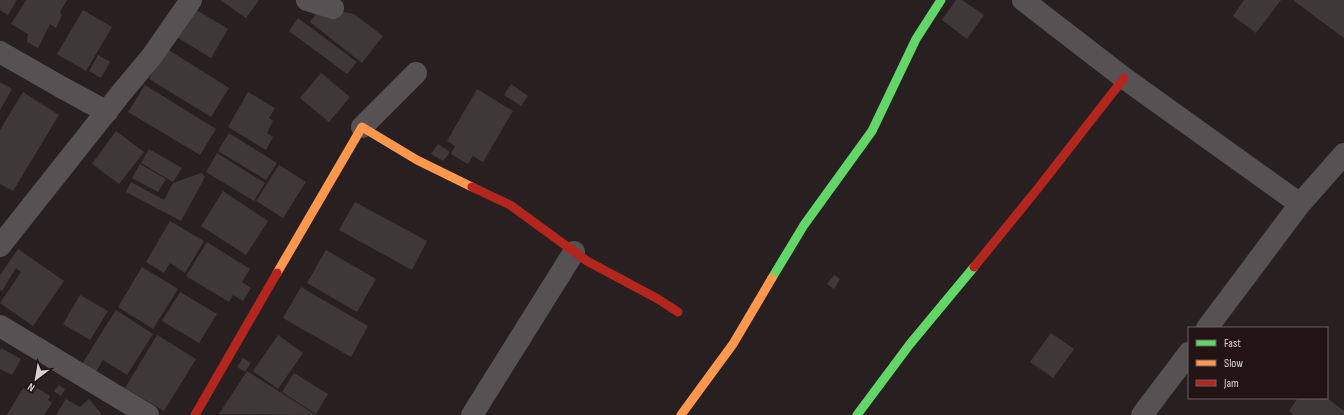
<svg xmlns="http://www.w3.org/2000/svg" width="1344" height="415" font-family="'Sofia Sans Condensed',sans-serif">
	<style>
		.building { fill: #3e3836 }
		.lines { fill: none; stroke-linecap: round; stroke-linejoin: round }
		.street { stroke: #565253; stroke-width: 22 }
		.fast { stroke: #63d668; stroke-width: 9 }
		.slow { stroke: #ff974d; stroke-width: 9 }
		.jam { stroke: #b3261e; stroke-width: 9 }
	</style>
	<rect width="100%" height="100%" fill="#282020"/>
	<g class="building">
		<path d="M 0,0 L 17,0 L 8,15 L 0,10 Z"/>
		<path d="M 26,0 L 67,0 L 60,12 L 62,15 L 56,28 L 50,24 L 38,48 L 27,42 L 28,34 L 11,24 Z"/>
		<path d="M 220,0 L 259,0 L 246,18 Z"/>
		<path d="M 956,0 L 962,0 L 984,15 L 967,39 L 942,20 Z"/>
		<path d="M 1244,0 L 1281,0 L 1256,33 L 1233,16 Z"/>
		<path d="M 1295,0 L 1344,0 L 1344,38 L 1294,1 Z"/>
		<path d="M 321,7 L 354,14 L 383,36 L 362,63 L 310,22 Z"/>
		<path d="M 193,8 L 228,29 L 211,58 L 175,36 Z"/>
		<path d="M 83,10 L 112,27 L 86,71 L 57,54 Z"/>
		<path d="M 298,18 L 357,62 L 347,74 L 289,31 Z"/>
		<path d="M 167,49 L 229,88 L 211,117 L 149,79 Z"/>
		<path d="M 98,55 L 110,62 L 101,78 L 89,71 Z"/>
		<path d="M 321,73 L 350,97 L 329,122 L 300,98 Z"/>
		<path d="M 0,82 L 12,89 L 0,110 Z"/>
		<path d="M 511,84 L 528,96 L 521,106 L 504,95 Z"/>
		<path d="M 145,85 L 216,129 L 200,155 L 128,112 Z"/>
		<path d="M 477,89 L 513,111 L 483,162 L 473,156 L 468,164 L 451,154 L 455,146 L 447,141 Z"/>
		<path d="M 23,92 L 59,115 L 13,191 L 0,184 L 0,130 Z"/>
		<path d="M 248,92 L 275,108 L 269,118 L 273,121 L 267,133 L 273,137 L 266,150 L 228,127 Z"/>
		<path d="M 116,131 L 144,152 L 119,184 L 92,164 Z"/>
		<path d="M 229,133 L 277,163 L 266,180 L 218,151 Z"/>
		<path d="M 438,144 L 450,152 L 443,161 L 431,154 Z"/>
		<path d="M 149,149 L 182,168 L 173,182 L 141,163 Z"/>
		<path d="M 217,153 L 265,183 L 254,201 L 206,172 Z"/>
		<path d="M 140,164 L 166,179 L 158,192 L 132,178 Z"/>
		<path d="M 279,165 L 306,182 L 283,218 L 256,201 Z"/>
		<path d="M 201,173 L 205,177 L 181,221 L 126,192 L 131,182 L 164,200 L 173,183 Z"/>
		<path d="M 223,191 L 268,221 L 246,255 L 201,226 Z"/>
		<path d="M 355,202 L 427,241 L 412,270 L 339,230 Z"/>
		<path d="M 170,221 L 204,241 L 185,273 L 170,263 L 164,273 L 146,262 Z"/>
		<path d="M 207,242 L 250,269 L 242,282 L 251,288 L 243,301 L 233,295 L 229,302 L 186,276 Z"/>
		<path d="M 18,249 L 64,281 L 33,326 L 0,303 L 21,272 L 16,268 L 2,291 L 0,290 L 0,275 Z"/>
		<path d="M 326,250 L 376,279 L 357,312 L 307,283 Z"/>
		<path d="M 142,267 L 178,289 L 153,329 L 118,307 Z"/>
		<path d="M 834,275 L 840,279 L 834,289 L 827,284 Z"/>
		<path d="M 301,287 L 368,326 L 351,357 L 283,318 Z"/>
		<path d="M 180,292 L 217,314 L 199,343 L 162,321 Z"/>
		<path d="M 80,295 L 108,311 L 90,340 L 63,324 Z"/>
		<path d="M 116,310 L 153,334 L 127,375 L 103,360 L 94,375 L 80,367 Z"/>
		<path d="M 1051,333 L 1074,349 L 1053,378 L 1030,362 Z"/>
		<path d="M 157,335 L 196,359 L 164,411 L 125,388 Z"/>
		<path d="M 278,335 L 303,353 L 278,389 L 253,371 Z"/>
		<path d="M 1,348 L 21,359 L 12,375 L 0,369 L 0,351 Z"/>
		<path d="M 243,358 L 251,363 L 245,372 L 237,367 Z"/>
		<path d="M 247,371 L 316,415 L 219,414 Z"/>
		<path d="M 294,373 L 328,394 L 316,414 L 282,392 Z"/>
		<path d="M 59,385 L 65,389 L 61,396 L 54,391 Z"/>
		<path d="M 23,388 L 33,394 L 37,388 L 50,396 L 48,400 L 52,403 L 44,415 L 7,415 Z"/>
		<path d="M 1298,398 L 1327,398 L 1344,411 L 1344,415 L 1294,415 L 1289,411 Z"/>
		<path d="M 66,399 L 80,407 L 89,399 L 101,413 L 99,415 L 56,415 Z"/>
	</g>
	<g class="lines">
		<g class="street">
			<path d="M 307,0 L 333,8"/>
			<path d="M 1023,0 L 1124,78 L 1300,204"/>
			<path d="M 0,52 L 61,87 L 107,112"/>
			<path d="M 362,127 L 416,73"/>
			<path d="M 0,246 L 122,92 L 152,56 L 191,0"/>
			<path d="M 0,326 L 148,415"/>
			<path d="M 1207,328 L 1300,204 L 1344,154"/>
			<path d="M 472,415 L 574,252"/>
			<path d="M 1142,415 L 1189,353"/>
		</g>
		<g class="fast">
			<path d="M 772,278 L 804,225 L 872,131 L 916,39 L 941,0"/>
			<path d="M 857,415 L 910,344 L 974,267"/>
		</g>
		<g class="slow">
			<path d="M 277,273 L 362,127 L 417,160 L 472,187"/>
			<path d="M 681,415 L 733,344 L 772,278"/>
		</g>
		<g class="jam">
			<path d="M 472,187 L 510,205 L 587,261 L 658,299 L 678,312"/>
			<path d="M 974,267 L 1039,187 L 1124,78"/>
			<path d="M 195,415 L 277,273"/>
		</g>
	</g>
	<rect x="1188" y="327" width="140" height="72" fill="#221414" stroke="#6c5f5f"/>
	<rect x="1196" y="340" width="20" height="6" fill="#63d668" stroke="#6c5f5f"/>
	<text x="1224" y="347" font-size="12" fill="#dacfcf">Fast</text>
	<rect x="1196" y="360" width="20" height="6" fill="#ff974d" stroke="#6c5f5f"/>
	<text x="1224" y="367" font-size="12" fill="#dacfcf">Slow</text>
	<rect x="1196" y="380" width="20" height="6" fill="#b3261e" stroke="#6c5f5f"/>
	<text x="1224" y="387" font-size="12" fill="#dacfcf">Jam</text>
	<g transform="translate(36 379) rotate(211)" stroke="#221414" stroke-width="3" paint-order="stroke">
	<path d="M0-3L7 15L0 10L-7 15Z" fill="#dacfcf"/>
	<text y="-6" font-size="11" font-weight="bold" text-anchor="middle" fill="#dacfcf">N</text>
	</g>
</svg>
